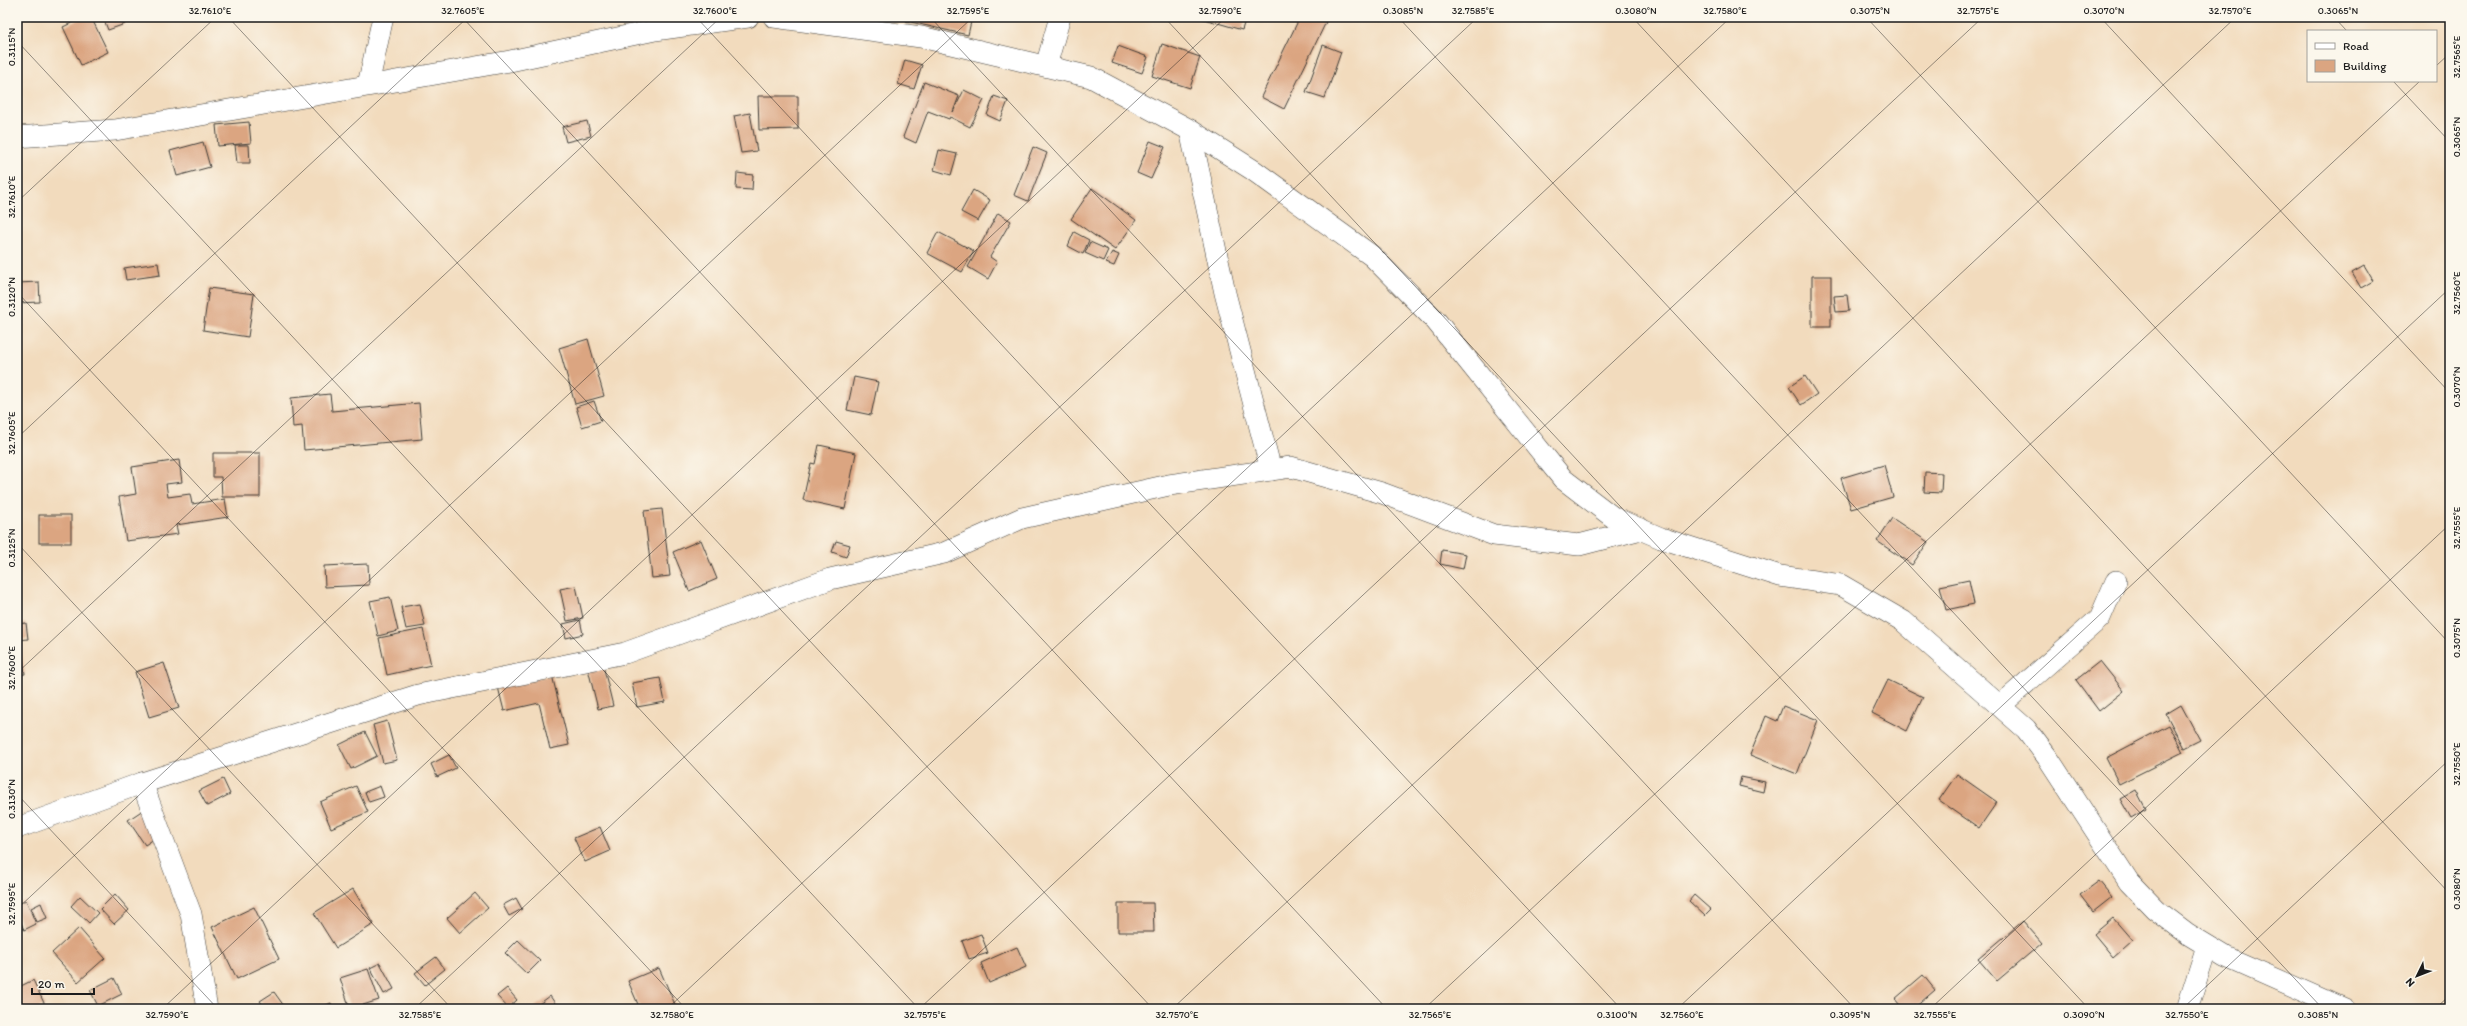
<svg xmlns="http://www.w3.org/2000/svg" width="2467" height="1026" font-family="Itim,sans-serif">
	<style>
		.building { fill: #dba581 }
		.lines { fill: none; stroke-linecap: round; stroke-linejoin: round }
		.street-casing { stroke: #3c3934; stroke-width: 22 }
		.street { stroke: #fff; stroke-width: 21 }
		.ticks { fill: none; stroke: #1c1c1c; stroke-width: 1; stroke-opacity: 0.45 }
		.neatline { fill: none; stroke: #1c1c1c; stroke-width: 1.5 }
		.ticks-label { font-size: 10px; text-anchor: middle; fill: #1c1c1c }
	</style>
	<rect width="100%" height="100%" fill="#fbf7ec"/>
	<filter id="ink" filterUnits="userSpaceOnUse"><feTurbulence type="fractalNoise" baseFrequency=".025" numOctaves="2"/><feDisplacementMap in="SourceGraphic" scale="8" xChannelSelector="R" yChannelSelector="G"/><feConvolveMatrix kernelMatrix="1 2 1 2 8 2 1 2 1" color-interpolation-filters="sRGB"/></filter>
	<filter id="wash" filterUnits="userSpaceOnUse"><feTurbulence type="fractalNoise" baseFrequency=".012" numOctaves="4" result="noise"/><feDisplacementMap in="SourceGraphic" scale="16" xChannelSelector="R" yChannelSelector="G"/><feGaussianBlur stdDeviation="0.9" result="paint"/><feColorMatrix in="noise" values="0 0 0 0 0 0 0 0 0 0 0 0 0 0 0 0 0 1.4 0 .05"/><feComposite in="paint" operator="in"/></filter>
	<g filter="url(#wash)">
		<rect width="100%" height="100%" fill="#f2dbbd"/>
		<g id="blocks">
			<g class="building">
				<path d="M 84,17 L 91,17 L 108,52 L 81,65 L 63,27 Z"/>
				<path d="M 103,17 L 123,17 L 125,24 L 108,30 Z"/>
				<path d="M 907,17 L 972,17 L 968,35 L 906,21 Z"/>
				<path d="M 1197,17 L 1246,17 L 1242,30 Z"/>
				<path d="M 1300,17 L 1316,17 L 1326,22 L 1284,109 L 1261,97 Z"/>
				<path d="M 1162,44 L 1200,57 L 1190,88 L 1152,76 Z"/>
				<path d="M 1323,45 L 1341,52 L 1325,98 L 1306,92 Z"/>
				<path d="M 1118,46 L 1148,57 L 1142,73 L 1112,63 Z"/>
				<path d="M 905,60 L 922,65 L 914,89 L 898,84 Z"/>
				<path d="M 924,82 L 959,96 L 953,112 L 964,90 L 984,100 L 970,127 L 950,117 L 949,119 L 928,111 L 916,143 L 903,137 Z"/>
				<path d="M 758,96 L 798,96 L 798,129 L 759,130 Z"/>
				<path d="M 994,96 L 1008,101 L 1000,121 L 987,115 Z"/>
				<path d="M 750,113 L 757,151 L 741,153 L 734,116 Z"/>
				<path d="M 587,121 L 591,136 L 566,142 L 562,127 Z"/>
				<path d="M 249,122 L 251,143 L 218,146 L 216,125 Z"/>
				<path d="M 1150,141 L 1165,147 L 1151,179 L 1137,173 Z"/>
				<path d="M 203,142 L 210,167 L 177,176 L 170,151 Z"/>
				<path d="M 235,145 L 249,145 L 250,163 L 237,163 Z"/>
				<path d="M 1033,147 L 1047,153 L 1028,201 L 1014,195 Z"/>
				<path d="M 939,150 L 957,154 L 951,175 L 934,170 Z"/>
				<path d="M 737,173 L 753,175 L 752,190 L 736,189 Z"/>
				<path d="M 1092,188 L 1136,220 L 1115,250 L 1071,219 Z"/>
				<path d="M 973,190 L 990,200 L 978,221 L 961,212 Z"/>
				<path d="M 998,213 L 1011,221 L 990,257 L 997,262 L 988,279 L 968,267 Z"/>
				<path d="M 938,232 L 974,251 L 962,272 L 927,253 Z"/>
				<path d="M 1074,232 L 1089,240 L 1083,254 L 1068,246 Z"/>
				<path d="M 1090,242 L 1108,250 L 1103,261 L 1085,253 Z"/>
				<path d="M 1112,252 L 1119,255 L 1114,266 L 1106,263 Z"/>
				<path d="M 158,263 L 160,275 L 126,280 L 124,268 Z"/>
				<path d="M 2364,266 L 2373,281 L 2361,288 L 2352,273 Z"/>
				<rect x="1812" y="276" width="19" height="51"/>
				<path d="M 39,282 L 40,302 L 17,303 L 17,283 Z"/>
				<path d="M 209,288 L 254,294 L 248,337 L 203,330 Z"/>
				<path d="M 1847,295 L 1849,311 L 1836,312 L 1834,296 Z"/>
				<path d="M 588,339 L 604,396 L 575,404 L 559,348 Z"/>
				<path d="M 1805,376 L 1817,394 L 1801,405 L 1789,387 Z"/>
				<path d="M 854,377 L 878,382 L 871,415 L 847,410 Z"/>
				<path d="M 330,394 L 332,411 L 419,403 L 422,439 L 304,450 L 302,426 L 293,427 L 291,398 Z"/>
				<path d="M 594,401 L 601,421 L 582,427 L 576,407 Z"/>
				<path d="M 819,445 L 856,453 L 845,509 L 803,500 L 811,463 L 815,464 Z"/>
				<path d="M 213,453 L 260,453 L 260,497 L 222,497 L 221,477 L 213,477 Z"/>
				<path d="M 179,460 L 182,482 L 166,484 L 168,497 L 190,494 L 192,504 L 225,499 L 228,517 L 176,525 L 178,534 L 126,541 L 119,497 L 136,494 L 132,467 Z"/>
				<path d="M 1884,465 L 1893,497 L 1851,509 L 1841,478 Z"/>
				<path d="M 1925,472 L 1942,473 L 1941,493 L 1924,492 Z"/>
				<path d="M 662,509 L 670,576 L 652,578 L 644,511 Z"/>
				<rect x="39" y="515" width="32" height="28"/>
				<path d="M 1892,518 L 1928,542 L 1912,565 L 1877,541 Z"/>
				<path d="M 701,540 L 717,579 L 689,591 L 673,552 Z"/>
				<path d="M 836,541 L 850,545 L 846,557 L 832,552 Z"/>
				<path d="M 1442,550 L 1466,554 L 1463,569 L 1440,564 Z"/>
				<path d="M 368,564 L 369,585 L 325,587 L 324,566 Z"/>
				<path d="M 1969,580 L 1974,604 L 1946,610 L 1940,586 Z"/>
				<path d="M 576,586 L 583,618 L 567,621 L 560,589 Z"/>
				<path d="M 390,597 L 398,631 L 378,636 L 370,601 Z"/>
				<path d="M 420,604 L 425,626 L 406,629 L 401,607 Z"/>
				<path d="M 580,620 L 583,634 L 566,638 L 563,624 Z"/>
				<path d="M 26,623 L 28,639 L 17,640 L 17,624 Z"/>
				<path d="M 423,629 L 431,665 L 387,675 L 379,638 Z"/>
				<path d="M 17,644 L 20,644 L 25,674 L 17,675 Z"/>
				<path d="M 2100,661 L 2124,691 L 2099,711 L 2076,680 Z"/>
				<path d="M 164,663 L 179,708 L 149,717 L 135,672 Z"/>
				<path d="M 603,665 L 613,706 L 598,709 L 588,669 Z"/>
				<path d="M 552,675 L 569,745 L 550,749 L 539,703 L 504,711 L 498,687 Z"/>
				<path d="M 660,678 L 665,702 L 637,707 L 632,683 Z"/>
				<path d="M 1888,680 L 1923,697 L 1907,731 L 1872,713 Z"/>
				<path d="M 2181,705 L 2200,740 L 2184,748 L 2166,714 Z"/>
				<path d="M 1783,706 L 1818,720 L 1797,774 L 1750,755 L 1766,716 L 1777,721 Z"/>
				<path d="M 387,721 L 397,760 L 383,763 L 373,725 Z"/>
				<path d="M 2169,725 L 2183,752 L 2119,784 L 2106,758 Z"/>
				<path d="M 365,732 L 377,756 L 351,769 L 339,745 Z"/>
				<path d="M 449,755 L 456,768 L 437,777 L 431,764 Z"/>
				<path d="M 1957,774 L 1997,802 L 1979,828 L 1939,800 Z"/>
				<path d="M 1741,777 L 1765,782 L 1763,792 L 1739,786 Z"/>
				<path d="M 223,779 L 230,794 L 207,806 L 199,791 Z"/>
				<path d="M 356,786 L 368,812 L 331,828 L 320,802 Z"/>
				<path d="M 380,786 L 384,797 L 369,802 L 365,792 Z"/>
				<path d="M 2136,790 L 2146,809 L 2131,818 L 2120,799 Z"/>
				<path d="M 143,810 L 157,837 L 145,845 L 128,820 Z"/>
				<path d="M 600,827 L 610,851 L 585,862 L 574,838 Z"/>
				<path d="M 2099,881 L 2112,897 L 2093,912 L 2080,895 Z"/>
				<path d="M 353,889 L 374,924 L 336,948 L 314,913 Z"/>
				<path d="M 475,893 L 488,908 L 460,933 L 447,918 Z"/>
				<path d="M 115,894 L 129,910 L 114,924 L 100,909 Z"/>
				<path d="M 1694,895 L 1711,910 L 1705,916 L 1689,901 Z"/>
				<path d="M 80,896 L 98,913 L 89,923 L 71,906 Z"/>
				<path d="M 516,898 L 522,909 L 509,916 L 503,905 Z"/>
				<path d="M 26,900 L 36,924 L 24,930 L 17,913 L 17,904 Z"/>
				<path d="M 41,903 L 47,918 L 37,922 L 31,908 Z"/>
				<path d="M 1118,903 L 1153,903 L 1154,932 L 1118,932 Z"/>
				<path d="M 254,907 L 279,959 L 237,979 L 212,927 Z"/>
				<path d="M 2113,918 L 2132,940 L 2113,957 L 2094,934 Z"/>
				<path d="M 2023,921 L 2042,943 L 1997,981 L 1978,959 Z"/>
				<path d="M 79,928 L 105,958 L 78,982 L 52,953 Z"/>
				<path d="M 981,934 L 988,953 L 969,959 L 962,941 Z"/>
				<path d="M 518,940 L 540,961 L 527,974 L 505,953 Z"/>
				<path d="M 1017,947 L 1026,967 L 989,983 L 981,963 Z"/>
				<path d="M 436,957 L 445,969 L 425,985 L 415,973 Z"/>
				<path d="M 380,963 L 394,989 L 384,994 L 370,968 Z"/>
				<path d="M 659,968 L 677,1009 L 640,1009 L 628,981 Z"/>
				<path d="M 368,969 L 379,1000 L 350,1009 L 340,978 Z"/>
				<path d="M 1923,975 L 1935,990 L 1913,1009 L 1903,1009 L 1895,999 Z"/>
				<path d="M 114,978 L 122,994 L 98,1006 L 90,990 Z"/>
				<path d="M 33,980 L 45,1005 L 36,1009 L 17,1009 L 17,988 Z"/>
				<path d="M 507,988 L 517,1000 L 508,1008 L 497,996 Z"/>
				<path d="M 274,992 L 284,1006 L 280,1009 L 266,1009 L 260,1001 Z"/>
				<path d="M 550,996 L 559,1009 L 537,1009 L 535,1007 Z"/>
				<path d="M 331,1003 L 333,1009 L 317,1009 Z"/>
			</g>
		</g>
	</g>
	<g filter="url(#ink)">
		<use href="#blocks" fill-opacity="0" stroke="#3c3934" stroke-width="1"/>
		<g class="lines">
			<g class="street-casing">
				<g id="street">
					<path d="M 774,17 L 921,37 L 1091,77 L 1190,130 L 1253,170 L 1372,256 L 1436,321 L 1563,479 L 1614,518 L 1661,538 L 1780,576 L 1841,585 L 1903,621 L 2026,729 L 2048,758 L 2129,882 L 2155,909 L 2188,934 L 2226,957 L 2344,1009"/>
					<path d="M 1046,66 L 1060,17"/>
					<path d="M 368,85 L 383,17"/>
					<path d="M 1190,130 L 1225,293 L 1271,470"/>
					<path d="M 17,137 L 115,130 L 510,61 L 655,30 L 748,17"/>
					<path d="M 2001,705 L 2100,618 L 2116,581"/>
					<path d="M 142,783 L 191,914 L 207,1009"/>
					<path d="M 17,828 L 142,783 L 418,695 L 625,653 L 830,579 L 944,553 L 1022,518 L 1169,485 L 1291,467 L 1382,493 L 1494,535 L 1579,545 L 1641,529"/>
					<path d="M 2187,1009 L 2207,946"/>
				</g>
			</g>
			<use href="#street" class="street"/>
		</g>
	</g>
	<path class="ticks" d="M 228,17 L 1153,1009M 462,17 L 1387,1009M 696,17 L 1621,1009M 930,17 L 1855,1009M 1164,17 L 2089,1009M 1398,17 L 2323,1009M 1632,17 L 2450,894M 1866,17 L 2450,644M 2100,17 L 2450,393M 2334,17 L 2347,31M 17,41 L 919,1009M 2436,66 L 2450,53M 2393,81 L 2450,142M 17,202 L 216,17M 17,292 L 686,1009M 17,438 L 468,17M 17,543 L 452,1009M 17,673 L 721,17M 17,794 L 218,1009M 17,909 L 973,17M 162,1009 L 1226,17M 414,1009 L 1478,17M 667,1009 L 1731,17M 919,1009 L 1983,17M 1172,1009 L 2236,17M 1424,1009 L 2420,81M 1677,1009 L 2450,288M 1930,1009 L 2450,524M 2182,1009 L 2450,759M 2435,1009 L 2450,995"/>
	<rect width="2467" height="1026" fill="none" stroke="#fbf7ec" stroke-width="44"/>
	<rect x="2307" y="30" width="130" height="52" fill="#fbf7ec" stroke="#a29f99"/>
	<rect x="2315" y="43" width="20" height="6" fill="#ffffff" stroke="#a29f99"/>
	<text x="2343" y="50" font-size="12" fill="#1c1c1c">Road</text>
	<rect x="2315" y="60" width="20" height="12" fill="#dba581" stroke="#a29f99"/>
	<text x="2343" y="70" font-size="12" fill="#1c1c1c">Building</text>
	<g transform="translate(2417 976) rotate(227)" stroke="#fbf7ec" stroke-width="3" paint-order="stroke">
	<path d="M0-3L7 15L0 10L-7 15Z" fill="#1c1c1c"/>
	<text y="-6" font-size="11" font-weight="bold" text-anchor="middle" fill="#1c1c1c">N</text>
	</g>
	<path d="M32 988v6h62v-6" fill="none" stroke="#1c1c1c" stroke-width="2"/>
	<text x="38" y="988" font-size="12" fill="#1c1c1c" stroke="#fbf7ec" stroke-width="3" paint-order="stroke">20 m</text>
	<rect x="22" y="22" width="2423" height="982" class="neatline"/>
	<g class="ticks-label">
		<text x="210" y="14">32.7610°E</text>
		<text x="463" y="14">32.7605°E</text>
		<text x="715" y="14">32.7600°E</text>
		<text x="968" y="14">32.7595°E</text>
		<text x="1220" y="14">32.7590°E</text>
		<text x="1403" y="14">0.3085°N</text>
		<text x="1473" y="14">32.7585°E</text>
		<text x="1636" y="14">0.3080°N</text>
		<text x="1725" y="14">32.7580°E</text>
		<text x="1870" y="14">0.3075°N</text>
		<text x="1978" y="14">32.7575°E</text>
		<text x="2104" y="14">0.3070°N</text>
		<text x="2230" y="14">32.7570°E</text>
		<text x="2338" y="14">0.3065°N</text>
		<text transform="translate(11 47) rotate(-90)" y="4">0.3115°N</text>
		<text transform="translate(2456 57) rotate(-90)" y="4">32.7565°E</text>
		<text transform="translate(2456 137) rotate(-90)" y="4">0.3065°N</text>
		<text transform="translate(11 197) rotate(-90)" y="4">32.7610°E</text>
		<text transform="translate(2456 293) rotate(-90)" y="4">32.7560°E</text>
		<text transform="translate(11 297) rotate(-90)" y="4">0.3120°N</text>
		<text transform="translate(2456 387) rotate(-90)" y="4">0.3070°N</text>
		<text transform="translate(11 433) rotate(-90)" y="4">32.7605°E</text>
		<text transform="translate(2456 528) rotate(-90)" y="4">32.7555°E</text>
		<text transform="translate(11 548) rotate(-90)" y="4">0.3125°N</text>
		<text transform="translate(2456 638) rotate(-90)" y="4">0.3075°N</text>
		<text transform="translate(11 668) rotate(-90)" y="4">32.7600°E</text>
		<text transform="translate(2456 764) rotate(-90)" y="4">32.7550°E</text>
		<text transform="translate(11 799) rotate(-90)" y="4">0.3130°N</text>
		<text transform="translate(2456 889) rotate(-90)" y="4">0.3080°N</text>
		<text transform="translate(11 904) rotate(-90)" y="4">32.7595°E</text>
		<text x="167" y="1018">32.7590°E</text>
		<text x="420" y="1018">32.7585°E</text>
		<text x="672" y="1018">32.7580°E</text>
		<text x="925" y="1018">32.7575°E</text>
		<text x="1177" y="1018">32.7570°E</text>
		<text x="1430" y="1018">32.7565°E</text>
		<text x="1617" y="1018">0.3100°N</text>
		<text x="1682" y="1018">32.7560°E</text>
		<text x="1850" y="1018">0.3095°N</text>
		<text x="1935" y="1018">32.7555°E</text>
		<text x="2084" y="1018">0.3090°N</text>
		<text x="2187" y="1018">32.7550°E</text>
		<text x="2318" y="1018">0.3085°N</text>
	</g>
</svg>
